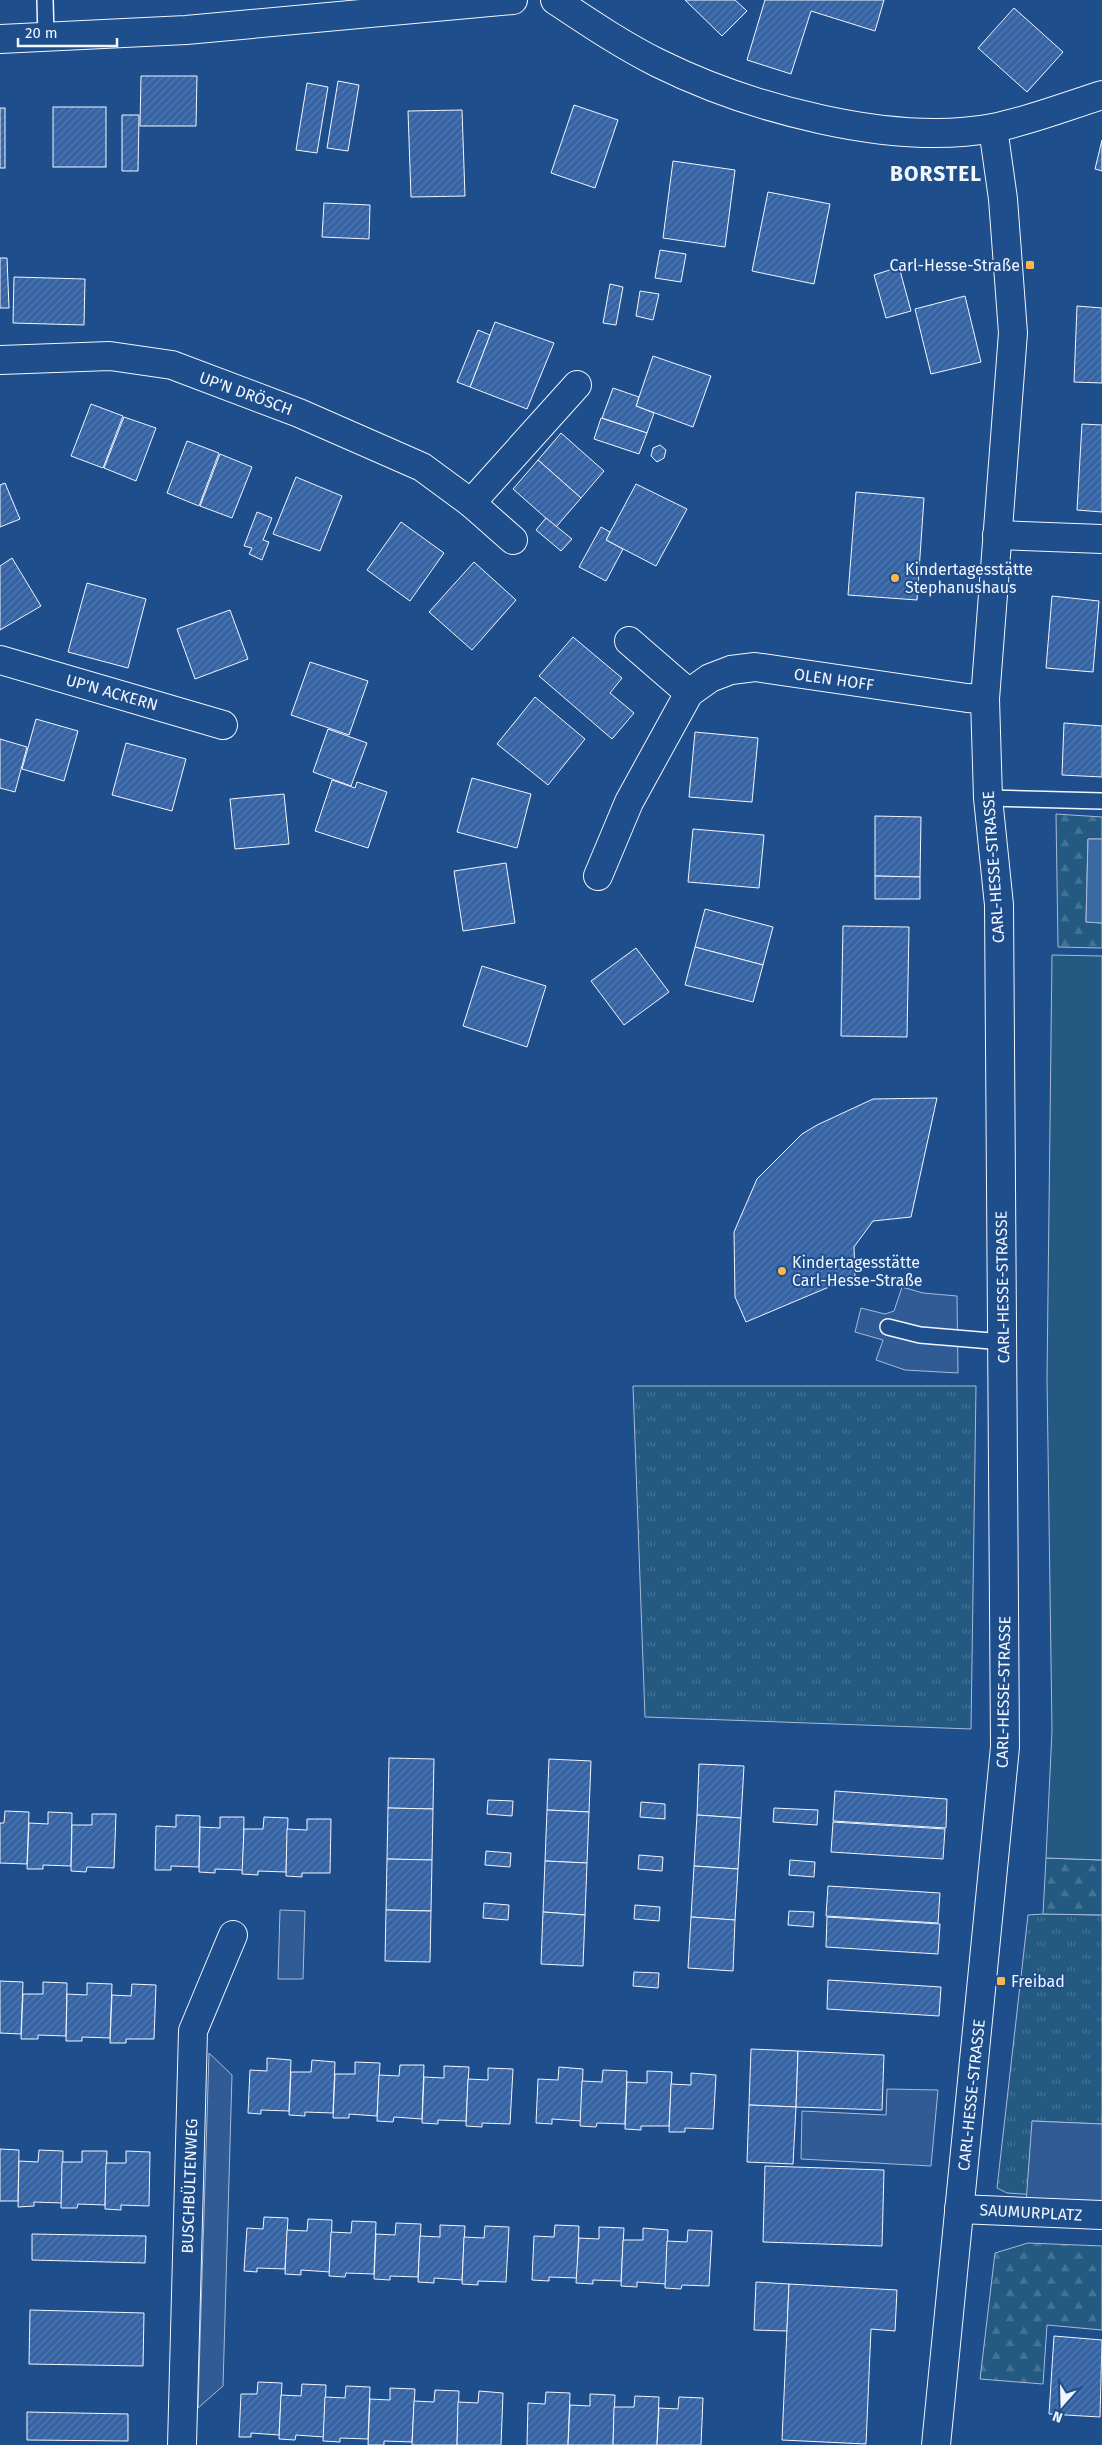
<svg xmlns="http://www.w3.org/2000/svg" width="1102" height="2445" font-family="'Fira Sans',sans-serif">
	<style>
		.grass { fill: url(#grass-tufts); stroke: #a8bbd7 }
		.forest { fill: url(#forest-firs); stroke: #a8bbd7 }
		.pitch { fill: #245a82; stroke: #a8bbd7 }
		.parking { fill: #305b95; stroke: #a8bbd7 }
		.water { fill: #3b69a3; stroke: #a8bbd7 }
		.building { fill: url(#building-hatch); stroke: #f2f6ff }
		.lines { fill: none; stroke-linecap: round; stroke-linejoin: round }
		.service-casing { stroke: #f2f6ff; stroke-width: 18 }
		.minor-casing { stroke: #f2f6ff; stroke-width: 30 }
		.service { stroke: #1f4e8c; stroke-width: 15 }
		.minor { stroke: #1f4e8c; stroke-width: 28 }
		.poi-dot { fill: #ffb74d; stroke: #1f4e8c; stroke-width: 2 }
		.labels { text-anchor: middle; stroke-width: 4; stroke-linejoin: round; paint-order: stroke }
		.poi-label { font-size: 16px; fill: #f2f6ff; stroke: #1f4e8c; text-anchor: start }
		.street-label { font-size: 16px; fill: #f2f6ff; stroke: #1f4e8c }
		.district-label { font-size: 21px; font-weight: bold; letter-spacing: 1px; fill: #f2f6ff; stroke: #1f4e8c }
	</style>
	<defs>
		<pattern id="grass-tufts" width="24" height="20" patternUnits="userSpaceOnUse" patternTransform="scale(1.25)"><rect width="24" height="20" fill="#245a82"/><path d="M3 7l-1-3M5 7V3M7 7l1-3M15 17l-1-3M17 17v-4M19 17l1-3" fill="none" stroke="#447295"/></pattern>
		<pattern id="forest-firs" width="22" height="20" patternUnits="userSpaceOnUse" patternTransform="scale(1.25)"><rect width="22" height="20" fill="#245a82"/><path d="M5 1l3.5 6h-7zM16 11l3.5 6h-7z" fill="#447295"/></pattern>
		<pattern id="building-hatch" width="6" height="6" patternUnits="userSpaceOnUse" patternTransform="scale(1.25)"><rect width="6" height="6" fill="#3563a3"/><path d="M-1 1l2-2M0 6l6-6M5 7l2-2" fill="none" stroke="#537ab1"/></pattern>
	</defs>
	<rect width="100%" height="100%" fill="#1f4e8c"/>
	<g class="grass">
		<path d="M 633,1386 L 976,1386 L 971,1729 L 645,1717 Z"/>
		<path d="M 1043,1914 L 1102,1915 L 1102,2124 L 1032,2121 L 1053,2196 L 1007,2193 L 997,2188 L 1028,1915 Z"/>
	</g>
	<g class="forest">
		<path d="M 1056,814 L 1102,817 L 1102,839 L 1088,839 L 1086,922 L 1102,923 L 1102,948 L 1058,947 Z"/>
		<path d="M 1046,1858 L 1102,1860 L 1102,1915 L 1043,1914 Z"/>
		<path d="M 1028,2243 L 1102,2246 L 1102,2330 L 1047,2325 L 1043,2384 L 980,2379 L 995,2253 Z"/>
	</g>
	<path class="pitch" d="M 1052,955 L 1102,956 L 1102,1860 L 1046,1858 L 1052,1731 L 1047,1378 Z"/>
	<g class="parking">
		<path d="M 902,1287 L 923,1293 L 957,1296 L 958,1373 L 905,1370 L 876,1360 L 883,1340 L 855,1332 L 861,1308 L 885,1314 L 894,1311 Z"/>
		<path d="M 280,1910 L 305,1911 L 303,1979 L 278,1979 Z"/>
		<path d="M 209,2053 L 232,2075 L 223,2386 L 198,2408 Z"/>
		<path d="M 887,2089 L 938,2090 L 931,2166 L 801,2159 L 802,2111 L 886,2115 Z"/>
		<path d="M 1032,2121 L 1102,2124 L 1102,2205 L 1026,2203 Z"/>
	</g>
	<path class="water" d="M 1088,839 L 1102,839 L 1102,923 L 1086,922 Z"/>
	<g class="building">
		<path d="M 685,0 L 735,0 L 747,11 L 722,36 Z"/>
		<path d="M 765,0 L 884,0 L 875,31 L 811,11 L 791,74 L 747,60 Z"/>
		<path d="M 1014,8 L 1063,52 L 1027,92 L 978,48 Z"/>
		<path d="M 141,76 L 197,76 L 196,126 L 140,126 Z"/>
		<path d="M 338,81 L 359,85 L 348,151 L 327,148 Z"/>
		<path d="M 307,83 L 328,87 L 317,153 L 296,150 Z"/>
		<path d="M 574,105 L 618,120 L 595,188 L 551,173 Z"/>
		<rect x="53" y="107" width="53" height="60"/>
		<rect x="0" y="108" width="5" height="60"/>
		<path d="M 462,110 L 465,196 L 411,197 L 408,111 Z"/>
		<path d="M 122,115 L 139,115 L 138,171 L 122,171 Z"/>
		<path d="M 1102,140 L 1102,171 L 1095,169 Z"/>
		<path d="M 673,161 L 735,170 L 725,247 L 663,238 Z"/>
		<path d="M 768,192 L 830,204 L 814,284 L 752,271 Z"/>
		<path d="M 324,203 L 370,205 L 369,239 L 322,237 Z"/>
		<path d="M 660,250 L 686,254 L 681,282 L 655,278 Z"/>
		<path d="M 0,258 L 7,258 L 9,308 L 0,308 Z"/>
		<path d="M 899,267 L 911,311 L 886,318 L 874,275 Z"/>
		<path d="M 14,277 L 85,279 L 84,325 L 13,323 Z"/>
		<path d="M 610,284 L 623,287 L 616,325 L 603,323 Z"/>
		<path d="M 640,291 L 659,294 L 653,320 L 636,316 Z"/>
		<path d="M 965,296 L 981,362 L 931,374 L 915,309 Z"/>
		<path d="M 1077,306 L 1102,308 L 1102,383 L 1074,382 Z"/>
		<path d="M 495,322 L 554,343 L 527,409 L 470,387 Z"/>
		<path d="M 478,330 L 490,335 L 470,387 L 457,382 Z"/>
		<path d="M 653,356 L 711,376 L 693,427 L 636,406 Z"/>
		<path d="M 613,388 L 639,397 L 636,406 L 654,413 L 647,433 L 602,418 Z"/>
		<path d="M 91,404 L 123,416 L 103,468 L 71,456 Z"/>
		<path d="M 124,417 L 156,428 L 136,481 L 104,468 Z"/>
		<path d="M 601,418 L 647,433 L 639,454 L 594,439 Z"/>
		<path d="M 1082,424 L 1102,425 L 1102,512 L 1077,510 Z"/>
		<path d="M 561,433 L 604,471 L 581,498 L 538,460 Z"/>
		<path d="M 187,441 L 219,453 L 199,506 L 167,493 Z"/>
		<path d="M 660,445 L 666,450 L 664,458 L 657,462 L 651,456 L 653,448 Z"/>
		<path d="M 220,454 L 252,467 L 232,518 L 200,506 Z"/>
		<path d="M 538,460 L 581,498 L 556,527 L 513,489 Z"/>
		<path d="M 296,477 L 342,496 L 320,551 L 273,534 Z"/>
		<path d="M 5,483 L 20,519 L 0,527 L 0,485 Z"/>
		<path d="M 636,484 L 687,509 L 656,566 L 606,540 Z"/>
		<path d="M 856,492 L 924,498 L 917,600 L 848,595 Z"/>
		<path d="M 257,512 L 272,518 L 263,540 L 269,542 L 262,560 L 249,554 L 252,548 L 244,546 Z"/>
		<path d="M 546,518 L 572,539 L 561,551 L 536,530 Z"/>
		<path d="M 401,522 L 444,553 L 410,601 L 367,570 Z"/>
		<path d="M 601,527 L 610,532 L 606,540 L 623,549 L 606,581 L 579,567 Z"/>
		<path d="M 12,558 L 41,606 L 0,630 L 0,566 Z"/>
		<path d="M 474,562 L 516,600 L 472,650 L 429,612 Z"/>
		<path d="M 87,583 L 146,599 L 128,668 L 68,652 Z"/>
		<path d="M 1052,596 L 1099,601 L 1093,672 L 1046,668 Z"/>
		<path d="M 230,610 L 248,659 L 195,679 L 177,629 Z"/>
		<path d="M 573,637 L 622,678 L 610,693 L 634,713 L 612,739 L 539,676 Z"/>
		<path d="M 310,662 L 368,681 L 349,735 L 291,715 Z"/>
		<path d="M 535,697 L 585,739 L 548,785 L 497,744 Z"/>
		<path d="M 36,719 L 78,731 L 64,781 L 22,769 Z"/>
		<path d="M 1064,723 L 1102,726 L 1102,777 L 1062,775 Z"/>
		<path d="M 328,729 L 367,743 L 351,786 L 313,772 Z"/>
		<path d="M 695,732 L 758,738 L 752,802 L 689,797 Z"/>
		<path d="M 0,739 L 27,747 L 15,792 L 0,788 Z"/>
		<path d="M 126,743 L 186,759 L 172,811 L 112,795 Z"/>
		<path d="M 472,778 L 531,794 L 517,848 L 457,832 Z"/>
		<path d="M 332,780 L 355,788 L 357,782 L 387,792 L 368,848 L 315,831 Z"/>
		<path d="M 284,794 L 289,844 L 235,849 L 230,799 Z"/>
		<path d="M 875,816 L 921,817 L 920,877 L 875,876 Z"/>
		<path d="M 693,829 L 764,835 L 759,888 L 688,882 Z"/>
		<path d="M 506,863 L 515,923 L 463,931 L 454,871 Z"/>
		<path d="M 875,876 L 920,877 L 920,899 L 875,899 Z"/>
		<path d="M 705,909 L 773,927 L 763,965 L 695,947 Z"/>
		<path d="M 843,926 L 909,927 L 907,1037 L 841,1036 Z"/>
		<path d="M 695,947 L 763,965 L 753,1002 L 685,985 Z"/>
		<path d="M 636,948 L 669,992 L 624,1025 L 591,981 Z"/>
		<path d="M 482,966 L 546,986 L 527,1047 L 463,1026 Z"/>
		<path d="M 937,1098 L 911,1217 L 873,1221 L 854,1247 L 855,1276 L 746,1322 L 735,1297 L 734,1232 L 757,1179 L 802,1134 L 817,1125 L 873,1099 Z"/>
		<path d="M 389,1758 L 434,1759 L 433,1809 L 388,1808 Z"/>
		<path d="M 549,1759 L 591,1761 L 589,1812 L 547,1810 Z"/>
		<path d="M 699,1764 L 744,1766 L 741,1818 L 697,1815 Z"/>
		<path d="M 835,1791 L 947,1799 L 946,1828 L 833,1821 Z"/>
		<path d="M 488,1800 L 513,1801 L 512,1816 L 487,1814 Z"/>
		<path d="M 641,1802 L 665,1804 L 665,1819 L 640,1817 Z"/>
		<path d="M 388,1808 L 433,1809 L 432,1860 L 387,1859 Z"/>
		<path d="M 774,1808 L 818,1810 L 817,1825 L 773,1822 Z"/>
		<path d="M 547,1810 L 589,1812 L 587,1863 L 545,1861 Z"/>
		<path d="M 5,1811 L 29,1812 L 27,1864 L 0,1863 L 0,1823 L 4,1823 Z"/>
		<path d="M 48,1812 L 72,1813 L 71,1866 L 43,1865 L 43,1869 L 27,1869 L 29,1823 L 48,1824 Z"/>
		<path d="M 92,1814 L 116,1814 L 114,1868 L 87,1867 L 86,1872 L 71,1871 L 72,1825 L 92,1825 Z"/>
		<path d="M 176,1815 L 200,1816 L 199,1867 L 171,1866 L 171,1870 L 155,1870 L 156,1826 L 176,1827 Z"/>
		<path d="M 697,1815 L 741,1818 L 738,1869 L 694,1866 Z"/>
		<path d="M 220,1817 L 244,1817 L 243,1870 L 215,1869 L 215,1873 L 199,1872 L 200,1827 L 220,1828 Z"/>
		<path d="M 264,1817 L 288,1818 L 286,1872 L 258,1871 L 258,1875 L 242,1874 L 244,1829 L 263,1829 Z"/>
		<path d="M 307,1819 L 331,1819 L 330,1873 L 302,1873 L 302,1877 L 286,1876 L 287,1829 L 307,1830 Z"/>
		<path d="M 833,1822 L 945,1829 L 943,1859 L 831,1852 Z"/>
		<path d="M 486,1851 L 511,1853 L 510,1867 L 485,1865 Z"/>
		<path d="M 639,1855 L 663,1857 L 662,1871 L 638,1869 Z"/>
		<path d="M 387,1859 L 432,1860 L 431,1911 L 386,1910 Z"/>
		<path d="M 790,1860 L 815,1862 L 814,1877 L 789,1875 Z"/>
		<path d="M 545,1861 L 587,1863 L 585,1915 L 543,1912 Z"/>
		<path d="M 694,1866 L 738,1869 L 735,1920 L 691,1917 Z"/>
		<path d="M 828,1886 L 940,1893 L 938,1923 L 826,1916 Z"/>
		<path d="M 484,1903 L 509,1905 L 508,1920 L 483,1918 Z"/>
		<path d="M 635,1905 L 660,1907 L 659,1921 L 634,1919 Z"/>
		<path d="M 386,1910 L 431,1911 L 430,1962 L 385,1961 Z"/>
		<path d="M 789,1911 L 814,1912 L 813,1927 L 788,1925 Z"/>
		<path d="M 543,1912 L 585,1915 L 583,1966 L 541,1964 Z"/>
		<path d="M 691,1917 L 735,1920 L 733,1971 L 688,1968 Z"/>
		<path d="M 827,1917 L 940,1924 L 938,1954 L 826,1947 Z"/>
		<path d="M 634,1972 L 659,1973 L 658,1988 L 633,1986 Z"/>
		<path d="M 828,1980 L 941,1987 L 939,2016 L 827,2009 Z"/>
		<path d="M 0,1981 L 23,1982 L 21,2034 L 0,2033 Z"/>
		<path d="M 43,1982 L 67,1983 L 66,2036 L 38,2035 L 38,2039 L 21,2039 L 23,1994 L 43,1994 Z"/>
		<path d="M 87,1983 L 112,1984 L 110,2038 L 82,2037 L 82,2041 L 66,2041 L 67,1994 L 87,1995 Z"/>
		<path d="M 132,1984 L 156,1985 L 154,2039 L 126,2039 L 126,2043 L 110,2043 L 112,1995 L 131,1996 Z"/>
		<path d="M 751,2049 L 798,2051 L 796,2107 L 749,2105 Z"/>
		<path d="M 798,2051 L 884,2055 L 882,2110 L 796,2107 Z"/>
		<path d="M 267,2058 L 291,2060 L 289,2111 L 261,2110 L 261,2114 L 248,2113 L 250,2070 L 267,2071 Z"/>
		<path d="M 312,2060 L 335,2062 L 333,2113 L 305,2112 L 305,2116 L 289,2115 L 291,2072 L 311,2072 Z"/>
		<path d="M 355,2062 L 380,2063 L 377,2116 L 349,2114 L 349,2118 L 333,2118 L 335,2074 L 355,2074 Z"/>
		<path d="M 400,2065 L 424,2065 L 422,2119 L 394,2117 L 393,2122 L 377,2121 L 379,2075 L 399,2076 Z"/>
		<path d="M 444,2066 L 469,2067 L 466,2121 L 438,2120 L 438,2124 L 422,2123 L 424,2077 L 444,2078 Z"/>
		<path d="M 559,2067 L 583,2069 L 581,2121 L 552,2119 L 552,2124 L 536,2123 L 538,2079 L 558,2080 Z"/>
		<path d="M 488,2068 L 513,2069 L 510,2124 L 482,2123 L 482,2127 L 466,2126 L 468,2079 L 488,2080 Z"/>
		<path d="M 603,2070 L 627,2071 L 625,2124 L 597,2123 L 596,2127 L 580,2126 L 582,2081 L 602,2082 Z"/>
		<path d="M 647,2071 L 672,2072 L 669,2126 L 641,2126 L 641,2130 L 625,2129 L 627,2082 L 647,2083 Z"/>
		<path d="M 691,2073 L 716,2075 L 713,2129 L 685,2128 L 685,2132 L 669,2132 L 671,2084 L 691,2085 Z"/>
		<path d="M 749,2105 L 796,2107 L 793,2164 L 747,2162 Z"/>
		<path d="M 0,2149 L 19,2150 L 18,2201 L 0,2201 Z"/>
		<path d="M 39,2150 L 63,2151 L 62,2203 L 34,2202 L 34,2206 L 18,2207 L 19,2161 L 38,2162 Z"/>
		<path d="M 82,2151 L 107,2151 L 105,2205 L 78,2204 L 77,2208 L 61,2208 L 62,2162 L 82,2162 Z"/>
		<path d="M 126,2151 L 150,2152 L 149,2206 L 121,2205 L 121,2210 L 105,2209 L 106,2163 L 126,2163 Z"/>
		<path d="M 765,2166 L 884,2170 L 882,2246 L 763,2242 Z"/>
		<path d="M 264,2217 L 288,2218 L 285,2269 L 257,2268 L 257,2272 L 244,2271 L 247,2228 L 263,2229 Z"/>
		<path d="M 308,2219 L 332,2220 L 330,2272 L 301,2270 L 301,2275 L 285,2274 L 287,2230 L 307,2231 Z"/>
		<path d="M 352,2221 L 376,2222 L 374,2274 L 346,2273 L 345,2277 L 329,2276 L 331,2232 L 351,2233 Z"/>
		<path d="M 396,2223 L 421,2224 L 418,2277 L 390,2276 L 390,2280 L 374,2279 L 376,2234 L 395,2235 Z"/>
		<path d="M 440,2225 L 465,2226 L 462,2280 L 434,2278 L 434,2283 L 418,2282 L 420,2236 L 440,2237 Z"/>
		<path d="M 555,2225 L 579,2226 L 577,2278 L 549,2277 L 549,2281 L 532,2280 L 534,2236 L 554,2237 Z"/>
		<path d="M 485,2226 L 509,2227 L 506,2282 L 478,2281 L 478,2285 L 462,2284 L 464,2237 L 484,2238 Z"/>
		<path d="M 599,2227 L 624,2228 L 621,2281 L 593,2280 L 593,2284 L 576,2283 L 579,2238 L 599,2239 Z"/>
		<path d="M 643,2228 L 668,2230 L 666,2284 L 637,2282 L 637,2287 L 621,2286 L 623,2240 L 643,2240 Z"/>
		<path d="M 688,2230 L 712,2231 L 709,2286 L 682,2285 L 681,2289 L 665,2288 L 667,2241 L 687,2242 Z"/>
		<path d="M 32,2234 L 146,2236 L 145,2263 L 32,2260 Z"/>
		<path d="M 756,2282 L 789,2284 L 787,2331 L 754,2330 Z"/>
		<path d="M 789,2284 L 897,2290 L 895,2331 L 871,2329 L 866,2444 L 782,2440 Z"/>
		<path d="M 30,2310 L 144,2313 L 143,2366 L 29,2364 Z"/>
		<path d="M 1054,2336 L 1102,2340 L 1100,2417 L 1049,2414 Z"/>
		<path d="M 258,2382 L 282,2383 L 279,2435 L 251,2433 L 251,2437 L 239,2437 L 241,2394 L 257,2394 Z"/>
		<path d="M 302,2384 L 326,2385 L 324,2437 L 296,2435 L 295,2440 L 279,2439 L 281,2395 L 301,2396 Z"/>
		<path d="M 346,2386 L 370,2387 L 368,2439 L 340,2438 L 340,2442 L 323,2441 L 325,2397 L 345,2398 Z"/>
		<path d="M 390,2388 L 415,2389 L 412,2442 L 384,2441 L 384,2445 L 368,2445 L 370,2399 L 390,2400 Z"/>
		<path d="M 435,2390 L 459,2391 L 457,2445 L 412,2445 L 414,2401 L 434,2402 Z"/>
		<path d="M 479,2391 L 503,2393 L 501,2445 L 457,2445 L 458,2402 L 478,2403 Z"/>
		<path d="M 546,2392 L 570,2393 L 568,2445 L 527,2445 L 528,2403 L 545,2404 Z"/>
		<path d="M 590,2394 L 615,2395 L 613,2445 L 568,2445 L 570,2405 L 590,2406 Z"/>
		<path d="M 635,2396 L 659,2397 L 657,2445 L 613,2445 L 614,2407 L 634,2407 Z"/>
		<path d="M 679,2397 L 703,2398 L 701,2445 L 657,2445 L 659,2408 L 678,2409 Z"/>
		<path d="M 27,2412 L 128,2414 L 128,2441 L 27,2440 Z"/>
	</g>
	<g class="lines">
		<g class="service-casing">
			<g id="service">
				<path d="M 45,0 L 46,37"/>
				<path d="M 988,798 L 1102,801"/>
				<path d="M 888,1327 L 920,1335 L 1003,1342"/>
			</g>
		</g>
		<g class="minor-casing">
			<g id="minor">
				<path d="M 555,0 C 588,22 622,45 658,63 C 749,108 892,147 993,128 C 1029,121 1067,106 1102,95"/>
				<path d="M 0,39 L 186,30 L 513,0"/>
				<path d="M 0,360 L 110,356 L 172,365 L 299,413 L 422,467 L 471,503 L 513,540"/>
				<path d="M 471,503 L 577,385"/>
				<path d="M 997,535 L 1102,539"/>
				<path d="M 629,641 L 689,693"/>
				<path d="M 0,660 L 223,725"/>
				<path d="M 598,876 L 629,802 L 689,693 L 710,678 L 731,670 L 755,667 L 967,698 L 985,699"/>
				<path d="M 959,2209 L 1102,2215"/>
				<path d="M 182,2445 L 193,2031 L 233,1935"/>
				<path d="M 936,2445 L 1005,1747 L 999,905 L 988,798 L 985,699 L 1013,333 L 1003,199 L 993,128"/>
			</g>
		</g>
		<use href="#service" class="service"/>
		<use href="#minor" class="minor"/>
	</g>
	<g class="poi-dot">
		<rect x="1025" y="260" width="10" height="10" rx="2.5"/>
		<circle cx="895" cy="578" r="5"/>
		<circle cx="782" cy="1271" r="5"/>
		<rect x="996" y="1976" width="10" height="10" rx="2.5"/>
	</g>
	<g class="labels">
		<g class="poi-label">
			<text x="1020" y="271" text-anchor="end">Carl-Hesse-Straße</text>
			<text x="905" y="575">Kindertagesstätte<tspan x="905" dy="18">Stephanushaus</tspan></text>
			<text x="792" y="1268">Kindertagesstätte<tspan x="792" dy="18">Carl-Hesse-Straße</tspan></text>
			<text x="1011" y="1987">Freibad</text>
		</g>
		<g class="street-label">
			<text transform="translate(246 393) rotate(20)" y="6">UP'N DRÖSCH</text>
			<text transform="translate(834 679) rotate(8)" y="6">OLEN HOFF</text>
			<text transform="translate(112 692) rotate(16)" y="6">UP'N ACKERN</text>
			<text transform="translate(993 867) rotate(-94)" y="6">CARL-HESSE-STRASSE</text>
			<text transform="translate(1002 1287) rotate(-91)" y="6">CARL-HESSE-STRASSE</text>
			<text transform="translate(1003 1692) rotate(-89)" y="6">CARL-HESSE-STRASSE</text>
			<text transform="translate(971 2095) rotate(-84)" y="6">CARL-HESSE-STRASSE</text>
			<text transform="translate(189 2186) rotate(-88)" y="6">BUSCHBÜLTENWEG</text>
			<text transform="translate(1031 2212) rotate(3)" y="6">SAUMURPLATZ</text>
		</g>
		<g class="district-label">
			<text x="936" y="181">BORSTEL</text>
		</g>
	</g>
	<g transform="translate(1062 2405) rotate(200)" stroke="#1f4e8c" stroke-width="4" paint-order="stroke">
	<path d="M0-4L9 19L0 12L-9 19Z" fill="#f2f6ff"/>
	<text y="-8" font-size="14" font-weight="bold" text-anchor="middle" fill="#f2f6ff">N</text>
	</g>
	<path d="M18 38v8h99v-8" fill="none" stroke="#f2f6ff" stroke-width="2.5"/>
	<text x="25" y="38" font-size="15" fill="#f2f6ff" stroke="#1f4e8c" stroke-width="4" paint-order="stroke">20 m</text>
</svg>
